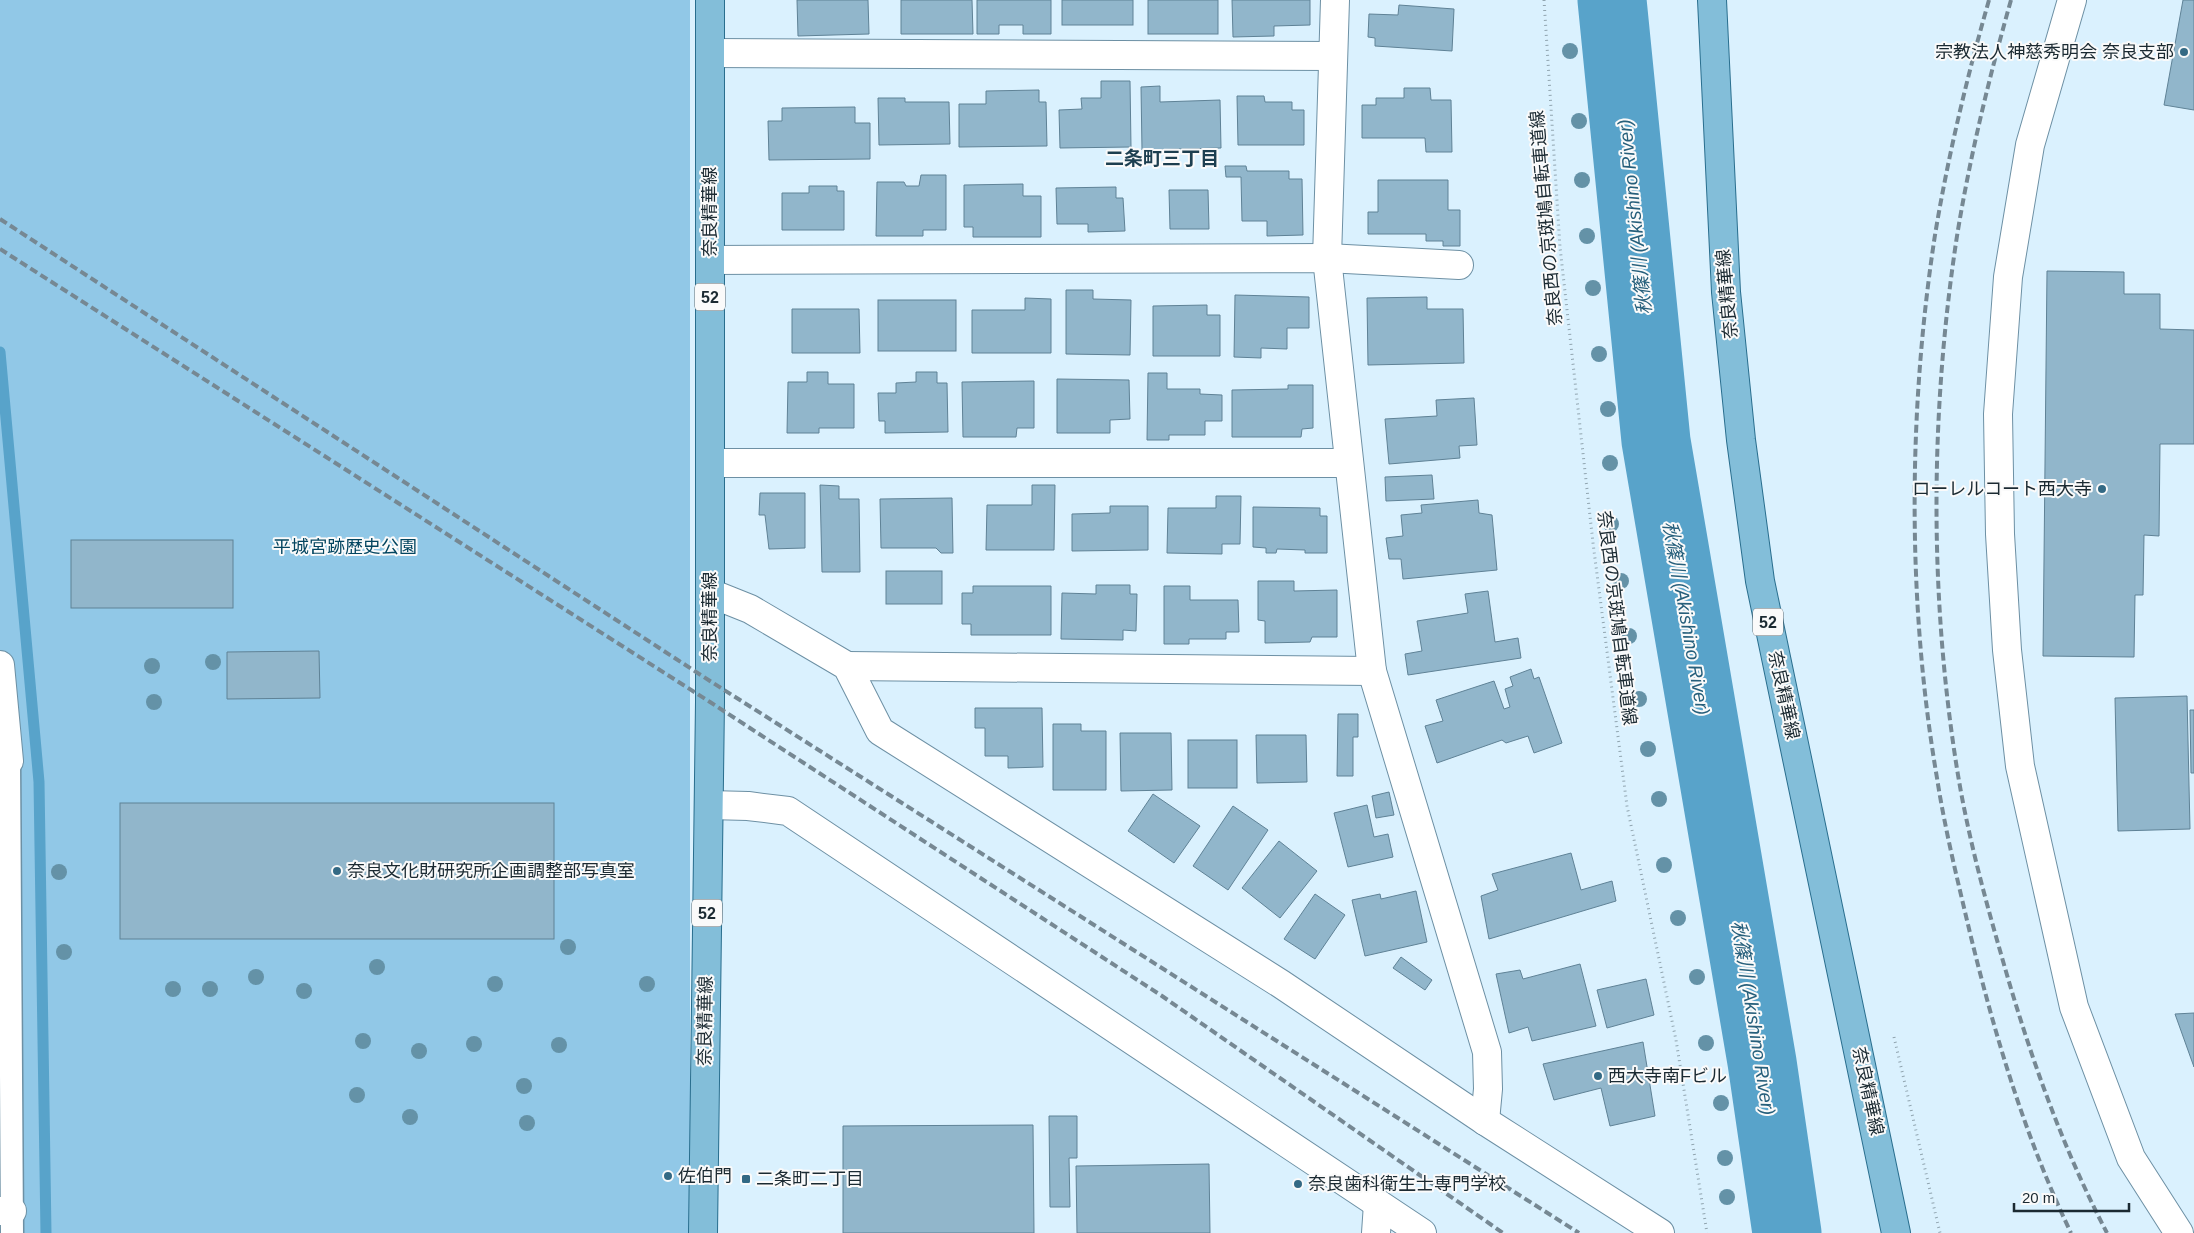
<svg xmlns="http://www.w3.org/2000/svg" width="2194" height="1233" font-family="Helvetica,'Noto Sans JP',sans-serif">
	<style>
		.green { fill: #91c8e7 }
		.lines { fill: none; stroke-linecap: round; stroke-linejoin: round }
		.stream { stroke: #58a3ca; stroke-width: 11 }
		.river { stroke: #58a3ca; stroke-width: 69 }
		.building { fill: #91b6cb; stroke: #5f8296 }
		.service-casing { stroke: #6d90a4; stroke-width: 25 }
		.pedestrian-casing { stroke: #6d90a4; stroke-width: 30 }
		.minor-casing { stroke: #6d90a4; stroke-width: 30 }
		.tertiary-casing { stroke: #6d90a4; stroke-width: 30 }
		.primary-casing { stroke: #296e8e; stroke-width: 30 }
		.path { stroke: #91a5b0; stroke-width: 3; stroke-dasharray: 1 4; stroke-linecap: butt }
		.service { stroke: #fff; stroke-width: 22 }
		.pedestrian { stroke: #fff; stroke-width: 28 }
		.minor { stroke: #fff; stroke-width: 28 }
		.tertiary { stroke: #fff; stroke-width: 28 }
		.primary { stroke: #83bed9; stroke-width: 28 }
		.rail { stroke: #768893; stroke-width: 4; stroke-dasharray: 8 4; stroke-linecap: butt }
		.tree { fill: #6492a7 }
		.poi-dot { fill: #336984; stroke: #fafafa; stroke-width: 2 }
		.labels { text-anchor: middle; stroke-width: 4; stroke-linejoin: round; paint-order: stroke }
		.shield { fill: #fafafa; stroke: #5e686e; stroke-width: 1 }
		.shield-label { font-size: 16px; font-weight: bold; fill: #1b2a32 }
		.poi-label { font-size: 18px; fill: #1b2a32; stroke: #fafafa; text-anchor: start }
		.street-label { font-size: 18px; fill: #1b2a32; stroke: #fafafa }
		.park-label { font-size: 18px; fill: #034560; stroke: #fafafa }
		.neighbourhood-label { font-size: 19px; font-weight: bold; fill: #1d3f50; stroke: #fafafa }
		.water-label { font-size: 19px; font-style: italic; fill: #265f7b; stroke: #fafafa }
	</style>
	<rect width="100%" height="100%" fill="#daf1fe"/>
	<rect class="green" x="0" y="0" width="690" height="1233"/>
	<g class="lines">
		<path class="stream" d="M 0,352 L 39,782 L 46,1233"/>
		<path class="river" d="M 1612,0 L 1656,441 L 1762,1062 L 1787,1233"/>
	</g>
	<g class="building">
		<path d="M 797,0 L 868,0 L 869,34 L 798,36 Z"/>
		<path d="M 901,0 L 972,0 L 973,34 L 901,34 Z"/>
		<path d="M 977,0 L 1051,0 L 1051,34 L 1023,34 L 1023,25 L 999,25 L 999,34 L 977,34 Z"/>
		<rect x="1062" y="0" width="71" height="25"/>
		<rect x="1148" y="0" width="70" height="34"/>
		<path d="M 1232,0 L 1310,0 L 1310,25 L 1274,26 L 1274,36 L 1233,37 Z"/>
		<path d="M 2183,0 L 2194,0 L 2194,110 L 2164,105 Z"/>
		<path d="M 1399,5 L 1454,9 L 1452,51 L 1375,46 L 1375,38 L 1368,37 L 1369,14 L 1398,15 Z"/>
		<path d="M 1101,81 L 1130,81 L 1131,147 L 1060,148 L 1059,110 L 1082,109 L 1081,98 L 1101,98 Z"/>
		<path d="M 1160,86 L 1160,102 L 1220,100 L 1221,148 L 1142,150 L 1141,87 Z"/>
		<path d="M 1404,88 L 1430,88 L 1431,100 L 1451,100 L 1452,152 L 1426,152 L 1425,138 L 1362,138 L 1362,105 L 1376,105 L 1376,98 L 1404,98 Z"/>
		<path d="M 1039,90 L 1039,102 L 1046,102 L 1047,146 L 959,147 L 959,104 L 986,104 L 986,91 Z"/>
		<path d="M 1237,96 L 1264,96 L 1265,102 L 1292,102 L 1292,110 L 1304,110 L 1304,145 L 1238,145 Z"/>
		<path d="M 878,98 L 905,98 L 905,102 L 949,102 L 950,144 L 879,145 Z"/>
		<path d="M 855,107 L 855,123 L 870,123 L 870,159 L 769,160 L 768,121 L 782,121 L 782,108 Z"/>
		<path d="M 1225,166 L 1246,166 L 1247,171 L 1289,171 L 1289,179 L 1302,179 L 1303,235 L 1267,236 L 1267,221 L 1242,221 L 1241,177 L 1226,177 Z"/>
		<path d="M 921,175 L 946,175 L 946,230 L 923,230 L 923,236 L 876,236 L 877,182 L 904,182 L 906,186 L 919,186 Z"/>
		<path d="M 1378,180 L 1448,180 L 1448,210 L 1460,210 L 1460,246 L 1443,246 L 1443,241 L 1426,241 L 1426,234 L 1368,234 L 1368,212 L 1378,212 Z"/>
		<path d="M 1023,184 L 1023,196 L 1041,196 L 1041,237 L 973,237 L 973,227 L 964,227 L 964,185 Z"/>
		<path d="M 809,186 L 837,186 L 837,191 L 844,191 L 844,230 L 782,230 L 782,193 L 809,193 Z"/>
		<path d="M 1116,187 L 1116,198 L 1123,198 L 1125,231 L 1088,232 L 1088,224 L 1057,224 L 1056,188 Z"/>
		<path d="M 1169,190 L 1208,190 L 1209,229 L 1170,229 Z"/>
		<path d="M 2047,271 L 2124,272 L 2124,294 L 2160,294 L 2160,329 L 2194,330 L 2194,444 L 2160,444 L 2159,536 L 2144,535 L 2143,595 L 2135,595 L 2134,657 L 2043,656 Z"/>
		<path d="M 1066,290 L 1093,290 L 1093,299 L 1131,300 L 1130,355 L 1066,354 Z"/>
		<path d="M 1235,295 L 1309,297 L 1309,328 L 1287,328 L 1287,349 L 1261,348 L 1261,358 L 1234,357 Z"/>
		<path d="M 1427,297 L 1427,309 L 1463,309 L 1464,363 L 1368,365 L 1367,298 Z"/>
		<path d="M 1025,298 L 1051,299 L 1051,353 L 972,353 L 972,310 L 1025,310 Z"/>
		<rect x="878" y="300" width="78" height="51"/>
		<path d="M 1207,305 L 1207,315 L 1220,315 L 1220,356 L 1153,356 L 1153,306 Z"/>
		<path d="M 792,309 L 859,309 L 860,353 L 792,353 Z"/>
		<path d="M 807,372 L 828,372 L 828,384 L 854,384 L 854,428 L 819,428 L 819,433 L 787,433 L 788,382 L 807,382 Z"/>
		<path d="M 916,372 L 937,372 L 937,383 L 947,383 L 948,432 L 885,433 L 885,421 L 879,421 L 878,393 L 896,393 L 896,383 L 916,382 Z"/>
		<path d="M 1148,373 L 1167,373 L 1167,389 L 1200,389 L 1200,394 L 1222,395 L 1222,421 L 1205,421 L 1205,435 L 1169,435 L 1169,440 L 1147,440 Z"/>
		<path d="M 1057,379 L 1129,380 L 1130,419 L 1110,420 L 1110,433 L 1057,433 Z"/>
		<path d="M 1034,381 L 1034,428 L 1017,428 L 1016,437 L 963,437 L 962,382 Z"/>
		<path d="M 1288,385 L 1313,385 L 1313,428 L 1302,429 L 1301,437 L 1232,437 L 1232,390 L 1288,389 Z"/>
		<path d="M 1474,398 L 1477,445 L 1459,446 L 1460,458 L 1389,464 L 1385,419 L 1437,416 L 1436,400 Z"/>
		<path d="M 1432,475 L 1434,499 L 1386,501 L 1385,477 Z"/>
		<path d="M 820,485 L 839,486 L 839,499 L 859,499 L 860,572 L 822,572 Z"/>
		<path d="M 1032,485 L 1055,485 L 1054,550 L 986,550 L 987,505 L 1032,505 Z"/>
		<path d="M 760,493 L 805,493 L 805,548 L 769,549 L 765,515 L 759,515 Z"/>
		<path d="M 1216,496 L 1241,496 L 1240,544 L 1222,544 L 1222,554 L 1167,553 L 1168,508 L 1216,508 Z"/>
		<path d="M 952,498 L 953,553 L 941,553 L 936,548 L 881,548 L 880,499 Z"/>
		<path d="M 1478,500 L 1479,513 L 1492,515 L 1497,570 L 1403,579 L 1401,559 L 1389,559 L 1386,538 L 1403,536 L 1401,515 L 1422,513 L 1421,505 Z"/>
		<path d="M 1110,506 L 1148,506 L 1148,550 L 1072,551 L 1072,514 L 1110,513 Z"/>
		<path d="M 1253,507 L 1320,508 L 1320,516 L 1327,516 L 1327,553 L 1305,553 L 1305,550 L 1277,549 L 1276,553 L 1266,553 L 1266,548 L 1253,547 Z"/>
		<rect x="71" y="540" width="162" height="68"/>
		<rect x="886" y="571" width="56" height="33"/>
		<path d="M 1258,581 L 1294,581 L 1294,591 L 1337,590 L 1337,637 L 1312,637 L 1310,642 L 1265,643 L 1265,621 L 1258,620 Z"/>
		<path d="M 1096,585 L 1130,585 L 1130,594 L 1137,594 L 1136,631 L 1123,630 L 1123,640 L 1061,639 L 1062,593 L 1096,594 Z"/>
		<path d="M 973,586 L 1051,586 L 1051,635 L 971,635 L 971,624 L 962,624 L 962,593 L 973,593 Z"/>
		<path d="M 1164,586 L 1190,586 L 1190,600 L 1238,600 L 1239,632 L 1226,632 L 1226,639 L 1189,639 L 1189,644 L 1164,644 Z"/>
		<path d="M 1488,591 L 1495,642 L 1518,638 L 1521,658 L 1408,675 L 1405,654 L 1422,651 L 1417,621 L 1468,613 L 1465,594 Z"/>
		<path d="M 319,651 L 320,698 L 227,699 L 227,652 Z"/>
		<path d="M 1531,669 L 1534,679 L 1539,677 L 1562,743 L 1534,753 L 1528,736 L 1506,743 L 1502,740 L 1437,763 L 1425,726 L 1443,721 L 1436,700 L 1494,681 L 1504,709 L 1510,707 L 1505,689 L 1513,686 L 1510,677 Z"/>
		<path d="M 2187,696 L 2190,829 L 2118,831 L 2115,698 Z"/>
		<path d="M 975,708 L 1042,708 L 1043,767 L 1008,768 L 1008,756 L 985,756 L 985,728 L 975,728 Z"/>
		<path d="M 2190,710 L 2194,710 L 2194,773 L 2191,773 Z"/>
		<path d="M 1338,714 L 1358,714 L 1358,737 L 1353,737 L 1353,776 L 1337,776 Z"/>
		<path d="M 1053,724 L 1081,724 L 1081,731 L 1106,731 L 1106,790 L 1053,790 Z"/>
		<path d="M 1120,733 L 1171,733 L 1172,790 L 1121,791 Z"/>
		<path d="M 1256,735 L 1306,735 L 1307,782 L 1257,783 Z"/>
		<rect x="1188" y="740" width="49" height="48"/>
		<path d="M 1389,792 L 1394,815 L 1376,818 L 1372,796 Z"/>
		<path d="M 1153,794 L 1200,826 L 1174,863 L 1128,831 Z"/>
		<rect x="120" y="803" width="434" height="136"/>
		<path d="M 1367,805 L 1374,837 L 1388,834 L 1393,857 L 1348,867 L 1334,813 Z"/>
		<path d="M 1233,806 L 1268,830 L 1228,890 L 1193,866 Z"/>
		<path d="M 1279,841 L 1317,871 L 1280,918 L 1242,888 Z"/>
		<path d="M 1571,853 L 1581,890 L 1612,881 L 1616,901 L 1489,939 L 1481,896 L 1498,890 L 1492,874 Z"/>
		<path d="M 1416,891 L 1427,942 L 1365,956 L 1352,900 L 1380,894 L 1381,899 Z"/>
		<path d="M 1315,894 L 1345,915 L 1315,959 L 1284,939 Z"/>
		<path d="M 1401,957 L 1432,980 L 1425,990 L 1393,968 Z"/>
		<path d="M 1580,964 L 1596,1026 L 1532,1041 L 1528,1027 L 1509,1033 L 1496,974 L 1520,970 L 1523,979 Z"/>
		<path d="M 1646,979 L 1654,1015 L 1607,1028 L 1597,990 Z"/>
		<path d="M 2194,1013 L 2194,1067 L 2175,1014 Z"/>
		<path d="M 1643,1042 L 1655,1116 L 1610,1126 L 1601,1088 L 1554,1100 L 1543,1064 Z"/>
		<path d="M 1049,1116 L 1077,1116 L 1077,1158 L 1069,1158 L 1070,1207 L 1050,1207 Z"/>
		<path d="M 1033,1125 L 1034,1233 L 843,1233 L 843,1126 Z"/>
		<path d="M 1209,1164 L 1210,1233 L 1077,1233 L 1076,1166 Z"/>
	</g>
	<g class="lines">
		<g class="service-casing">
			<path id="service" d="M 9,761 L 12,1233"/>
		</g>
		<g class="pedestrian-casing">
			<g id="pedestrian">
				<path d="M 0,665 L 9,761"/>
				<path d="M 0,1211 L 12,1211"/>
			</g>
		</g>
		<g class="minor-casing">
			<g id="minor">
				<path d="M 1335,0 L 1327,258 L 1372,671 L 1487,1052 L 1488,1089 L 1485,1121"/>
				<path d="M 2072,0 L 2030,145 L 2008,277 L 1998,414 L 2000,534 L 2007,650 L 2020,766 L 2074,1007 L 2131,1158 L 2179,1233"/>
				<path d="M 710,53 L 1333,56"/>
				<path d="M 710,260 L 1327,258 L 1459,265"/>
				<path d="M 710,463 L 1349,463"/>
				<path d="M 847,666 L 1372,671"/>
				<path d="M 709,805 L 748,806 L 788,811 L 1422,1233"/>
				<path d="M 1376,1233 L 1378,1204"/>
			</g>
		</g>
		<g class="tertiary-casing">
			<path id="tertiary" d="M 710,593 L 750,609 L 847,666 L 880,731 L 1281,984 L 1485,1121 L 1660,1233"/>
		</g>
		<g class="primary-casing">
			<g id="primary">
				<path d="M 1712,0 L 1726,292 L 1741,440 L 1760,581 L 1896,1233"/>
				<path d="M 703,1233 L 710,702 L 710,0"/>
			</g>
		</g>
		<g class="path">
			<path d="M 1544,0 L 1560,247 L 1593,543 L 1627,806 L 1676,1040 L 1707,1233"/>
			<path d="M 1894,1037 L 1940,1233"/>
		</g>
		<use href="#service" class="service"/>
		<use href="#pedestrian" class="pedestrian"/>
		<use href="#minor" class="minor"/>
		<use href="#tertiary" class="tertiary"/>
		<use href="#primary" class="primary"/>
		<g class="rail">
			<path d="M 1989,0 C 1967,77 1948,156 1935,235 C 1908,410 1907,603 1937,778 C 1945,830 1958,882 1970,933 C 1995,1036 2025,1137 2071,1233"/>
			<path d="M 2011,0 C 1989,78 1970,156 1957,236 C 1930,412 1929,598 1958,775 C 1968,835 1984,895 2001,954 C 2028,1050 2061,1145 2107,1233"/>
			<path d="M 0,219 L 710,681 L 1579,1233"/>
			<path d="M 0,249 L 710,702 L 1162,996 L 1503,1233"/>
		</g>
	</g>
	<g class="tree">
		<circle cx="1570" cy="51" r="8"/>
		<circle cx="1579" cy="121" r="8"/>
		<circle cx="1582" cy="180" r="8"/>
		<circle cx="1587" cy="236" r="8"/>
		<circle cx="1593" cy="288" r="8"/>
		<circle cx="1599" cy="354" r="8"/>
		<circle cx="1608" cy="409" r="8"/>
		<circle cx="1610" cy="463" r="8"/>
		<circle cx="1611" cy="524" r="8"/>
		<circle cx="1621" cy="581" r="8"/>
		<circle cx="1629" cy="636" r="8"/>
		<circle cx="213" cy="662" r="8"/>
		<circle cx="152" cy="666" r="8"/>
		<circle cx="1639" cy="699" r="8"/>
		<circle cx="154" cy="702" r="8"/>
		<circle cx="1648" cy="749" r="8"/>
		<circle cx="1659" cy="799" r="8"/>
		<circle cx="1664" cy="865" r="8"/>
		<circle cx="59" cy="872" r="8"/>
		<circle cx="1678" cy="918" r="8"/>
		<circle cx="568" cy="947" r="8"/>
		<circle cx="64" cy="952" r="8"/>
		<circle cx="377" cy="967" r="8"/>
		<circle cx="256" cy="977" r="8"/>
		<circle cx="1697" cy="977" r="8"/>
		<circle cx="495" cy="984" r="8"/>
		<circle cx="647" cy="984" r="8"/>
		<circle cx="173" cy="989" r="8"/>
		<circle cx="210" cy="989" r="8"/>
		<circle cx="304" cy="991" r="8"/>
		<circle cx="363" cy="1041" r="8"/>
		<circle cx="1706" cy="1043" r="8"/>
		<circle cx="474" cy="1044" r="8"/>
		<circle cx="559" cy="1045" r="8"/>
		<circle cx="419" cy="1051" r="8"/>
		<circle cx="524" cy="1086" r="8"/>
		<circle cx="357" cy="1095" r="8"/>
		<circle cx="1721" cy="1103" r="8"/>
		<circle cx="410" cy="1117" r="8"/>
		<circle cx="527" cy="1123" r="8"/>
		<circle cx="1725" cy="1158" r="8"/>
		<circle cx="1727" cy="1197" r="8"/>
	</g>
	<g class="poi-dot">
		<circle cx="2184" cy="52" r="5"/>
		<circle cx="2102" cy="489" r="5"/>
		<circle cx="337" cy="871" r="5"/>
		<circle cx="1598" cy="1076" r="5"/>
		<circle cx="668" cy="1176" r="5"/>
		<rect x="741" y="1174" width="10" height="10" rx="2.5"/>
		<circle cx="1298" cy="1184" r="5"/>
	</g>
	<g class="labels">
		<g class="shield">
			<rect x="695" y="283.5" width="30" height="27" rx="4"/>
			<rect x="1753" y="608.5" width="30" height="27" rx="4"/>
			<rect x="692" y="899.5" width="30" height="27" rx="4"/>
		</g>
		<g class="shield-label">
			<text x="710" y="303">52</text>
			<text x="1768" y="628">52</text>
			<text x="707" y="919">52</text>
		</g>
		<g class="poi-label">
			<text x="2174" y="58" text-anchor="end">宗教法人神慈秀明会 奈良支部</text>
			<text x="2092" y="495" text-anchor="end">ローレルコート西大寺</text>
			<text x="347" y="877">奈良文化財研究所企画調整部写真室</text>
			<text x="1608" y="1082">西大寺南Fビル</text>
			<text x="678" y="1182">佐伯門</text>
			<text x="756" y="1185">二条町二丁目</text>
			<text x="1308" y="1190">奈良歯科衛生士専門学校</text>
		</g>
		<g class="street-label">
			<text transform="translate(710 212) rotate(-90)" y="6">奈良精華線</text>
			<text transform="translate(1546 218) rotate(-95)" y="6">奈良西の京斑鳩自転車道線</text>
			<text transform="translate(1727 294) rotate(-95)" y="6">奈良精華線</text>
			<text transform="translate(710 617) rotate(-90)" y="6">奈良精華線</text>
			<text transform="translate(1617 618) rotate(83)" y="6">奈良西の京斑鳩自転車道線</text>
			<text transform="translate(1784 695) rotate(78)" y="6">奈良精華線</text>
			<text transform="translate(705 1021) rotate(-89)" y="6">奈良精華線</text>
			<text transform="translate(1868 1091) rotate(78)" y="6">奈良精華線</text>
		</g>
		<g class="park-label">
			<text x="345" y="553">平城宮跡歴史公園</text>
		</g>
		<g class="neighbourhood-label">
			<text x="1162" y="165">二条町三丁目</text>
		</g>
		<g class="water-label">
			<text transform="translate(1634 217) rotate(-96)" y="7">秋篠川 (Akishino River)</text>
			<text transform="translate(1687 618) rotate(80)" y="7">秋篠川 (Akishino River)</text>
			<text transform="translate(1754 1018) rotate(81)" y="7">秋篠川 (Akishino River)</text>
		</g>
	</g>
	<path d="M2014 1203v8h115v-8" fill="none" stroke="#1b2a32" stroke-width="2.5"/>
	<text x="2022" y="1203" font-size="15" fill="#1b2a32" stroke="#fafafa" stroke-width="4" paint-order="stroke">20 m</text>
</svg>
